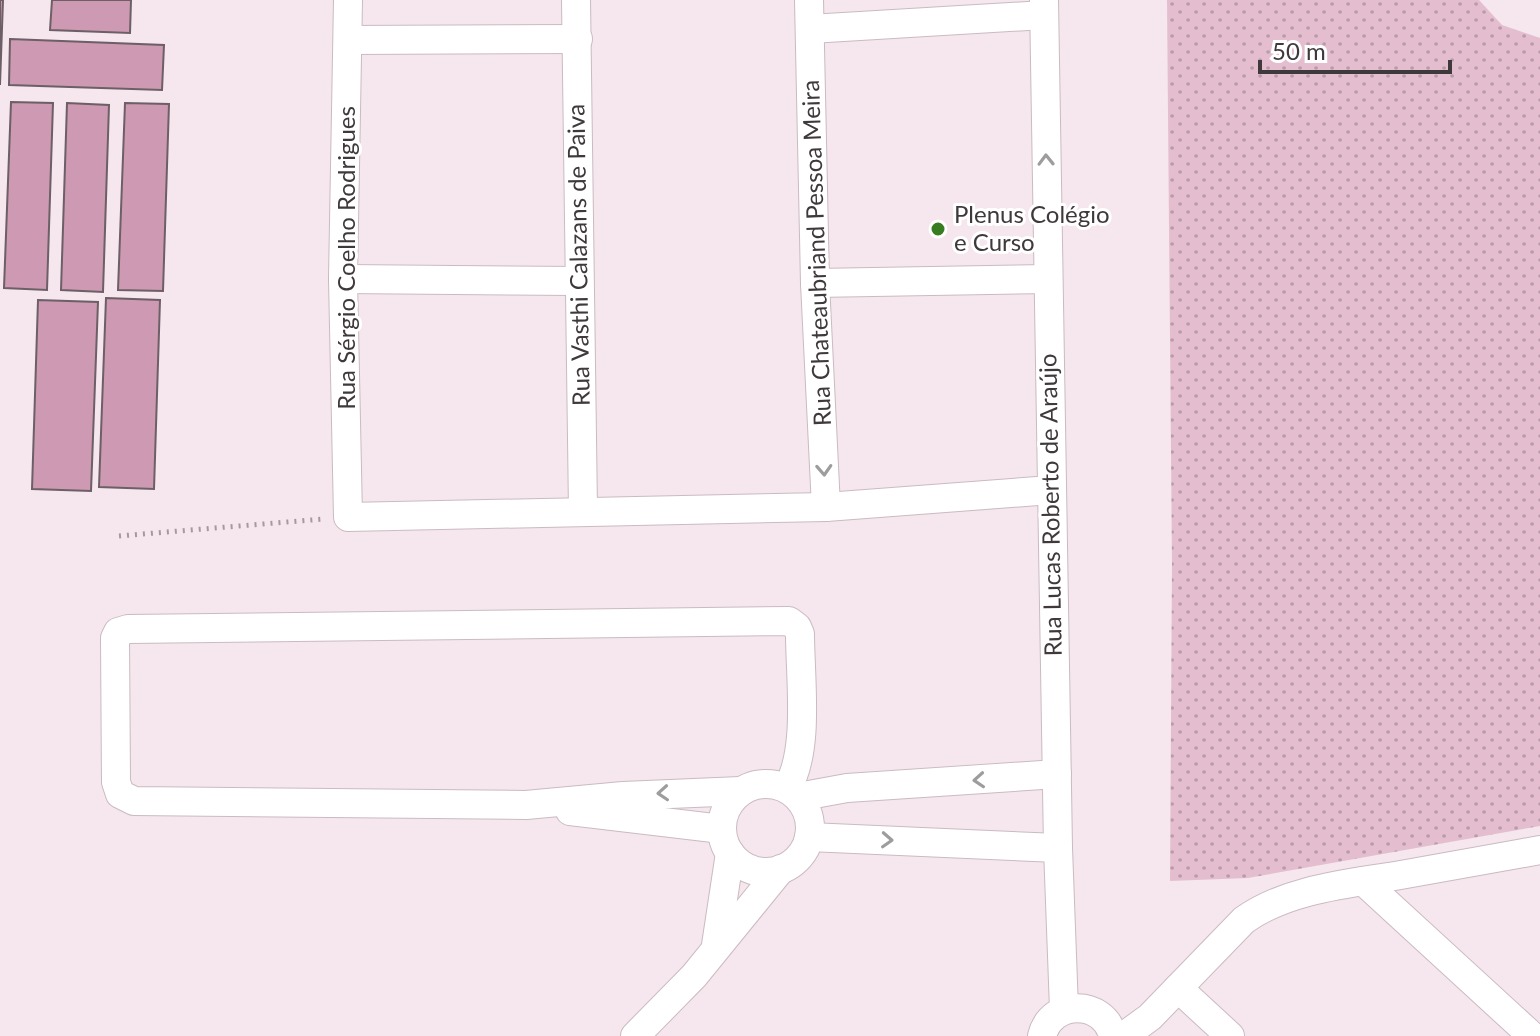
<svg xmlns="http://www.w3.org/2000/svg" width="1540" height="1036" font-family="Lato,sans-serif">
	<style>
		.grass { fill: url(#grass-dots) }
		.building { fill: #ce99b2; stroke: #6c5f65; stroke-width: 2 }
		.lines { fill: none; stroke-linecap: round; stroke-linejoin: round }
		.street-casing { stroke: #cabbc2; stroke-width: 30 }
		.path { stroke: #a5999e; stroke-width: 5; stroke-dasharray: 2 6; stroke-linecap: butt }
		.street { stroke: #fff; stroke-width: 28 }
		.oneway { stroke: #9f9c9e }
		.poi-dot { fill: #377c1f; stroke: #fff; stroke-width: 3 }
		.labels { text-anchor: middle; stroke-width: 6; stroke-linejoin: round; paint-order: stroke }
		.poi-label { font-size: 24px; fill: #3f393c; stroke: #fff; text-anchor: start }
		.street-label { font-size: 24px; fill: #3f393c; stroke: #fff }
	</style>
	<defs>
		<pattern id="grass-dots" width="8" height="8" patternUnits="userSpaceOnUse" patternTransform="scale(2)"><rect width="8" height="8" fill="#e4becf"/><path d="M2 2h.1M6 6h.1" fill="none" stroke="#ba9ba9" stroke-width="1.8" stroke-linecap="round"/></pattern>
	</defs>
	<rect width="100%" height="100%" fill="#f6e6ed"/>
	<path class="grass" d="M 1167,0 L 1479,0 L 1502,25 L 1540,38 L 1540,826 L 1248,878 L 1170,881 L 1172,564 Z"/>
	<g class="building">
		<path d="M 0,0 L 3,0 L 0,85 Z"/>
		<path d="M 52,0 L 131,0 L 130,33 L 50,30 Z"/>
		<path d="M 10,39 L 164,45 L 162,90 L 9,85 Z"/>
		<path d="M 11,102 L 53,103 L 47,290 L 4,288 Z"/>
		<path d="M 67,103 L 109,105 L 103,292 L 61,290 Z"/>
		<path d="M 125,103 L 169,104 L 163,291 L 118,290 Z"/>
		<path d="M 106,298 L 160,300 L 154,489 L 99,487 Z"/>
		<path d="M 38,300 L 98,302 L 91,491 L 32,489 Z"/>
	</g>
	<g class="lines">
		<g class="street-casing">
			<g id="street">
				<path d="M 348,0 L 343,279 L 348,517 L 826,507 L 1051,490"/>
				<path d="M 576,0 L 583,511"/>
				<path d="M 809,0 L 815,283 L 826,507"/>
				<path d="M 1044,0 L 1058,848 L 1064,1009"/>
				<path d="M 810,29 L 1044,15"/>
				<path d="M 348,40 L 578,39"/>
				<path d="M 343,279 L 578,281"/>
				<path d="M 815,283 L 1048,279"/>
				<circle cx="766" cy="828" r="44"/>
				<path d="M 741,791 L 623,796 L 526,805 L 134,801 L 120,794 L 116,782 L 115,638 L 118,632 L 128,629 L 789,621 L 797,627 L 800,634 C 800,678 810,751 787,788"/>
				<path d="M 798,797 L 847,788 L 1057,774"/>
				<path d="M 570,811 L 722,829"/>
				<path d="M 809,837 L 1058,848"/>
				<path d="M 1363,881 L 1532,1036"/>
				<path d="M 716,945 L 730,853"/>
				<path d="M 1178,988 L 1230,1036"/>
				<path d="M 635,1036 L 694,976 L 781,869"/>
				<path d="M 1042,1036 C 1051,999 1104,999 1113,1036"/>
				<path d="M 1124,1036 L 1150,1017 L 1244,920 C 1286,890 1345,884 1395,876 C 1444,867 1492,859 1540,850"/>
			</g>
		</g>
		<path class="path" d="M 119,536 L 323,519"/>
		<use href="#street" class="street"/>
	</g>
	<defs><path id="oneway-chevron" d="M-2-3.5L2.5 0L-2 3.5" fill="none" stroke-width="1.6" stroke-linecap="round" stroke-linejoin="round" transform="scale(2)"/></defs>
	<g class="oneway">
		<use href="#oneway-chevron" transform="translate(1046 160) rotate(-91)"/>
		<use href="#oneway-chevron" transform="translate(824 470) rotate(87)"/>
		<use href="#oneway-chevron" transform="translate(979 780) rotate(176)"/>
		<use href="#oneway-chevron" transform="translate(663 793) rotate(176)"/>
		<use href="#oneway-chevron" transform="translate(887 840) rotate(3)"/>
	</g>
	<circle class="poi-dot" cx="938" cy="229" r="8"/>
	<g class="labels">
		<g class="poi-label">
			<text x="954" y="223">Plenus Colégio<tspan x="954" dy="28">e Curso</tspan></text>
		</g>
		<g class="street-label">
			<text transform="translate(817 253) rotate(-92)" y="8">Rua Chateaubriand Pessoa Meira</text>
			<text transform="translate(579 255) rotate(-91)" y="8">Rua Vasthi Calazans de Paiva</text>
			<text transform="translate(347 258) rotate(-90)" y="8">Rua Sérgio Coelho Rodrigues</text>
			<text transform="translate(1051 505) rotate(-91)" y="8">Rua Lucas Roberto de Araújo</text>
		</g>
	</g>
	<path d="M1260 60v12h190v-12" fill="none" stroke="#3f393c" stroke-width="4"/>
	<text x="1272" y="60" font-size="24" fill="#3f393c" stroke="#ffffff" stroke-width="6" paint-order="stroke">50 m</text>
</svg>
